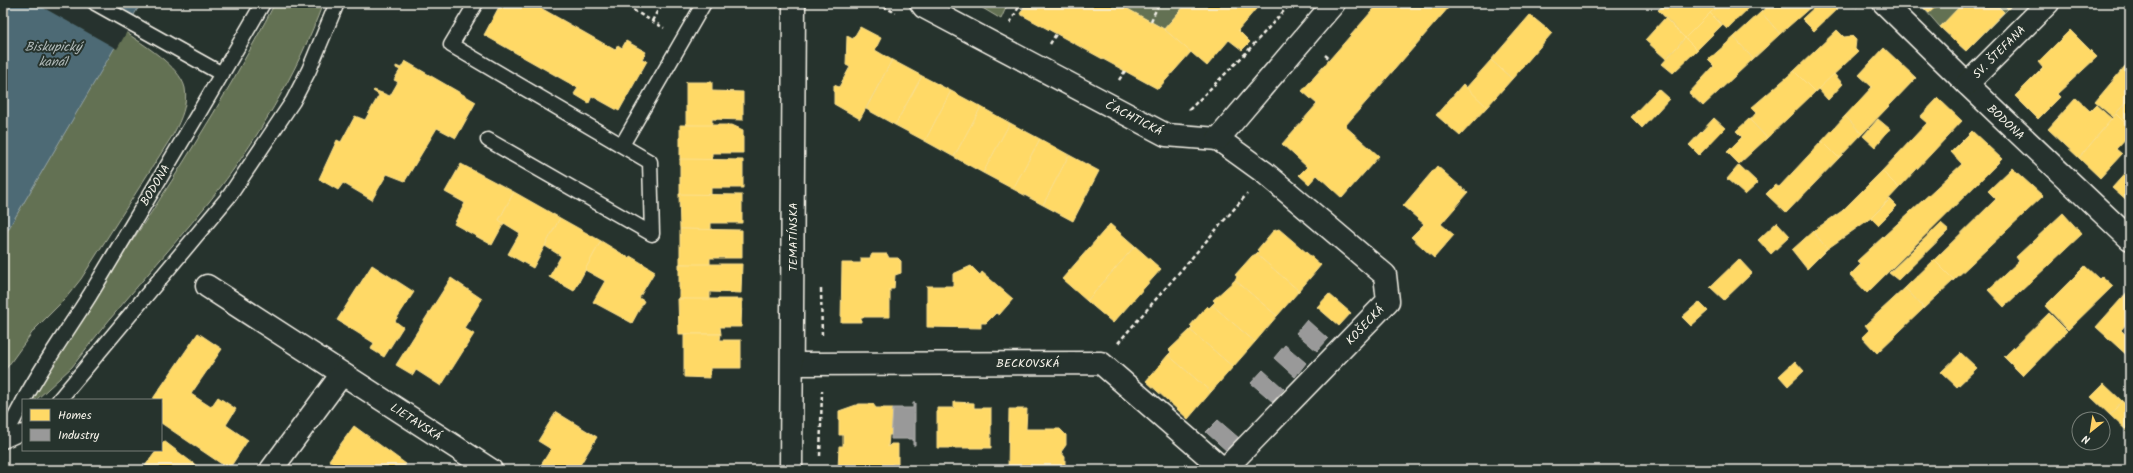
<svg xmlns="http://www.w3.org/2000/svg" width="2133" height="473" font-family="Kalam,sans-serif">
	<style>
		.green { fill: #637152; stroke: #acb19d }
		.water { fill: #4e6a74; stroke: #90a0a2 }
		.pier { fill: #26332d }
		.homes { fill: #ffd966; stroke: #fce08d }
		.industry { fill: #999; stroke: #b4b3b1 }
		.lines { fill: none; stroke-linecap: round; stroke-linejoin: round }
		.service-casing { stroke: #f4f1e8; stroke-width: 17 }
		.minor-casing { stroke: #f4f1e8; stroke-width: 25 }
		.path { stroke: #f4f1e8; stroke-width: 2.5; stroke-dasharray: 4 3; stroke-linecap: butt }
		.service { stroke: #26332d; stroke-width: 14 }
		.minor { stroke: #26332d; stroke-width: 22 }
		.labels { text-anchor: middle; stroke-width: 4; stroke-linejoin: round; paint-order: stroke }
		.street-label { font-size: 12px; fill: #f4f1e8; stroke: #26332d }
		.water-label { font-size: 13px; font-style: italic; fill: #b2bbba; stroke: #26332d }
	</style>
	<rect width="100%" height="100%" fill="#26332d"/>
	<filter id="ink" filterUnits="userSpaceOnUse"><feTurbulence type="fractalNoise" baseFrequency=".025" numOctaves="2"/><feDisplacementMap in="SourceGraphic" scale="8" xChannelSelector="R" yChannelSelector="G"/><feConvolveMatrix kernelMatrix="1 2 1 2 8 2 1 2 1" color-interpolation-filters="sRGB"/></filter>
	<g filter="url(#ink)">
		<g class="green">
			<path d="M 275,3 L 323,3 C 298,72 255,144 209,202 C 164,257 115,310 72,367 L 36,400 L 33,400 C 79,313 140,234 191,150 C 221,102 249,53 275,3 Z"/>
			<path d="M 974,3 L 1008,3 L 1001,19 Z"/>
			<path d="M 1116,3 L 1187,3 L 1164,29 Z"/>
			<path d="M 1919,3 L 2014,3 L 1966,51 L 1940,27 Z"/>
			<path d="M 124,31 C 142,44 180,66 185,88 C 188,104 181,119 174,133 L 81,279 L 65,299 L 34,330 L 3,373 L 3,238 Z"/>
		</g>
		<path class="water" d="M 3,3 L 141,3 L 3,238 Z"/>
		<path class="pier" d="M 35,3 L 112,3 L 136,16 L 117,49 Z"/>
		<g class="homes">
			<path d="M 501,3 L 532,3 L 615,50 L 618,45 L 622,48 L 626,41 L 646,52 L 642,59 L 647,61 L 619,111 L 592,96 L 589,103 L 574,94 L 578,88 L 484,35 Z"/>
			<path d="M 1026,3 L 1117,3 L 1164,29 L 1191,52 L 1158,89 L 1020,14 Z"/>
			<path d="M 1187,3 L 1261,3 L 1238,30 L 1250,42 L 1242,50 L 1229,40 L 1207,66 L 1164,29 Z"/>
			<path d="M 1379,3 L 1444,3 L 1449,7 L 1345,126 L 1379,156 L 1342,198 L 1317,175 L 1309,184 L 1299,175 L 1307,167 L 1282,144 L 1317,104 L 1302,91 Z"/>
			<path d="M 1666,3 L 1721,3 L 1685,38 L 1658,10 Z"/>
			<path d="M 1721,3 L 1750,3 L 1752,5 L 1727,29 L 1710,13 Z"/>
			<path d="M 1771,3 L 1811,3 L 1813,5 L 1780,34 L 1761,12 Z"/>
			<path d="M 1819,3 L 1838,3 L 1840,6 L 1814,31 L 1802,19 Z"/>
			<path d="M 1923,3 L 1940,3 L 1929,13 L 1921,5 Z"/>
			<path d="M 1963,3 L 1969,9 L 1976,3 L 1995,3 L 2004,12 L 1966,51 L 1940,27 Z"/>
			<path d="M 2002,3 L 2014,3 L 2008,9 Z"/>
			<path d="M 1761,12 L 1780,34 L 1753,59 L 1734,37 Z"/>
			<path d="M 1710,13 L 1722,25 L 1697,50 L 1685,38 Z"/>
			<path d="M 1530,15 L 1552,33 L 1512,79 L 1491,60 Z"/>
			<path d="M 1665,18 L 1685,38 L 1666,59 L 1645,40 Z"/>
			<path d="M 860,27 L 881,38 L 875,50 L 892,60 L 860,119 L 834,104 L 834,85 L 839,87 L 850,67 L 846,65 L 847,36 L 853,39 Z"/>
			<path d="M 1837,30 L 1844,37 L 1852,36 L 1856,40 L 1855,49 L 1858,52 L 1815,92 L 1794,71 Z"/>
			<path d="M 2070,30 L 2097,57 L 2057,94 L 2060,97 L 2038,119 L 2015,96 L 2043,68 L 2038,62 Z"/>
			<path d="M 1734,37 L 1753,59 L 1703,106 L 1689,93 L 1714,66 L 1708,60 Z"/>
			<path d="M 1685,38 L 1697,50 L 1673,73 L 1662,64 Z"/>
			<path d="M 1884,48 L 1916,78 L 1862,134 L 1845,116 L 1872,87 L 1859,75 Z"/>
			<path d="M 892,60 L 922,76 L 895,125 L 866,109 Z"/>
			<path d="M 1491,60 L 1512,79 L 1487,107 L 1466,88 Z"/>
			<path d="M 405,61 L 476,102 L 456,138 L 437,128 L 405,181 L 387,174 L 372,200 L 343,183 L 338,190 L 319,179 L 337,140 L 341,142 L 355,116 L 365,120 L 379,95 L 373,91 L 374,90 L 390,96 L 398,82 L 394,80 L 400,70 L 396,68 L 396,66 L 401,68 Z"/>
			<path d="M 2126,65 L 2130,69 L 2130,97 L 2113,117 L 2095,102 Z"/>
			<path d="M 1794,71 L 1815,92 L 1767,138 L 1750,120 L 1756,113 L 1751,108 Z"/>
			<path d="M 1834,74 L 1843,84 L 1828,100 L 1818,89 Z"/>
			<path d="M 922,76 L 951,91 L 925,141 L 895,125 Z"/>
			<path d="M 686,82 L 712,82 L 712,91 L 743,92 L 743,120 L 712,119 L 712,126 L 686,125 Z"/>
			<path d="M 1463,84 L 1487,107 L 1460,136 L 1436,115 Z"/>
			<path d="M 1658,89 L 1669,99 L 1642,128 L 1631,117 Z"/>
			<path d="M 951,91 L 981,107 L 954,157 L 925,141 Z"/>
			<path d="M 2130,97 L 2130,128 L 2116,114 Z"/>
			<path d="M 1938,98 L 1962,121 L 1899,188 L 1882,171 L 1927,123 L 1920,117 Z"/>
			<path d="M 2076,98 L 2090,111 L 2096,105 L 2112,119 L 2079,158 L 2048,129 Z"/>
			<path d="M 981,107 L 1010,123 L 983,173 L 954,157 Z"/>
			<path d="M 2116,114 L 2130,128 L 2130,134 L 2116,149 L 2122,154 L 2100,178 L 2079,158 Z"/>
			<path d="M 1845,116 L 1862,134 L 1839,158 L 1822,141 Z"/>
			<path d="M 1714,118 L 1725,128 L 1699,155 L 1689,145 Z"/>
			<path d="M 1749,119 L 1767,138 L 1739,164 L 1727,152 L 1742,137 L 1736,131 Z"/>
			<path d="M 1878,119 L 1890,129 L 1875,147 L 1863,136 Z"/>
			<path d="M 1010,123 L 1040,139 L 1013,189 L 983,173 Z"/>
			<path d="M 680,125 L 732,125 L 743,130 L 743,153 L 712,153 L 712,161 L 680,160 Z"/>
			<path d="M 1972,131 L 2002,159 L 1867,293 L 1850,275 L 1861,264 L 1857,261 L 1962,164 L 1951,152 Z"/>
			<path d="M 1040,139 L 1069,155 L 1043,205 L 1013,189 Z"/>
			<path d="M 1822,141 L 1839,158 L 1786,213 L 1766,194 L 1775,185 L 1779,187 Z"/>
			<path d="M 1069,155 L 1099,171 L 1073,221 L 1043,205 Z"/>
			<path d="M 680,159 L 743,160 L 743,188 L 711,188 L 711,195 L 680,195 Z"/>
			<path d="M 461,164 L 514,192 L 499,220 L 504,223 L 492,245 L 454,224 L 465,203 L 445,192 Z"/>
			<path d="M 1739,165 L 1758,183 L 1745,195 L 1727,179 Z"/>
			<path d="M 1437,166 L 1468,193 L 1441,224 L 1454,235 L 1434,258 L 1411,237 L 1424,224 L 1403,206 Z"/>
			<path d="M 2012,168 L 2043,196 L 1954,280 L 1934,260 L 1996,199 L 1988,191 Z"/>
			<path d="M 2130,168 L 2130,204 L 2112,188 Z"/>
			<path d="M 1882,171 L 1899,188 L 1871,218 L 1827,249 L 1813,231 L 1842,211 Z"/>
			<path d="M 514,192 L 560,218 L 533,268 L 508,254 L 520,233 L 499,220 Z"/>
			<path d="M 679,194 L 742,195 L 742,223 L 711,223 L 711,230 L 680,229 Z"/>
			<path d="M 1890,199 L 1897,206 L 1878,225 L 1871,218 Z"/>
			<path d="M 2063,213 L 2082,234 L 2004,307 L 1988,290 L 2019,261 L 2016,257 Z"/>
			<path d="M 560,218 L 601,241 L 574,291 L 549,277 L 561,256 L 545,246 Z"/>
			<path d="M 1777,222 L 1790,236 L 1771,254 L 1758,240 Z"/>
			<path d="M 1941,223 L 1949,230 L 1898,280 L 1889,273 Z"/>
			<path d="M 1110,224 L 1135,246 L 1087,301 L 1062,279 Z"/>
			<path d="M 680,229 L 742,230 L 742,258 L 710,258 L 710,265 L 680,264 Z"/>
			<path d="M 1279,229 L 1321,265 L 1299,291 L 1256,254 L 1259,251 L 1257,250 L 1273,231 Z"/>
			<path d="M 1813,231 L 1827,249 L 1807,269 L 1792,250 Z"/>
			<path d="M 601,241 L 629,258 L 630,256 L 655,271 L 639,298 L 644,301 L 632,323 L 593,302 L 605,281 L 585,270 Z"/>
			<path d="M 1135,246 L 1161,269 L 1113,323 L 1087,301 Z"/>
			<path d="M 872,254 L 887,254 L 889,258 L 898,258 L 901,261 L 901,273 L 895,275 L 894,289 L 890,289 L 890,317 L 861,317 L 861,322 L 841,322 L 842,263 L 861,263 L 861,258 L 870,258 Z"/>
			<path d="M 1256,254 L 1299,291 L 1277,316 L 1235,280 L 1237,276 L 1235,275 L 1252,256 Z"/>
			<path d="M 1739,259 L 1752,273 L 1724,300 L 1710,287 Z"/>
			<path d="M 1934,260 L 1954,280 L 1924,308 L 1905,288 Z"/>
			<path d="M 679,264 L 742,264 L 741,293 L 710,292 L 710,300 L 679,299 Z"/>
			<path d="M 372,265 L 414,292 L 395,321 L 403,327 L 384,357 L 371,349 L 374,343 L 337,320 Z"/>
			<path d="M 971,266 L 980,275 L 982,272 L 1013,299 L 999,315 L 996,313 L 986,323 L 981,323 L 981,328 L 927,327 L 927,286 L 953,286 L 953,274 Z"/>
			<path d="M 2085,266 L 2099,279 L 2102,276 L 2113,286 L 2068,330 L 2045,306 Z"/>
			<path d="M 451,278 L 482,299 L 464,328 L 474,334 L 441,386 L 416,370 L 413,375 L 396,365 Z"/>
			<path d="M 1235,280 L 1277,316 L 1255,342 L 1212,305 L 1215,302 L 1213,300 Z"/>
			<path d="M 1905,288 L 1924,308 L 1877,353 L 1862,337 L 1869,330 L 1865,325 Z"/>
			<path d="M 2130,289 L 2130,320 L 2121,330 L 2130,339 L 2130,358 L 2096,327 Z"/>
			<path d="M 1329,294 L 1351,313 L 1339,326 L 1317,307 Z"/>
			<path d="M 678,299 L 742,299 L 741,327 L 720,327 L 721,334 L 679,334 Z"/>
			<path d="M 1699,302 L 1708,311 L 1691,326 L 1682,317 Z"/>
			<path d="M 1212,305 L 1255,342 L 1233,367 L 1190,330 L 1193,327 L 1190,326 L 1207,306 L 1209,308 Z"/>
			<path d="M 2049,313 L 2067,331 L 2023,376 L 2004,357 Z"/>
			<path d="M 1190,330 L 1233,367 L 1211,392 L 1168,355 L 1171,352 L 1169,350 Z"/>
			<path d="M 198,333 L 222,349 L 191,394 L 211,407 L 218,397 L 236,409 L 226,425 L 248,440 L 229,469 L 161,423 L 161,400 L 152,400 Z"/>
			<path d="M 684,334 L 721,334 L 720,340 L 741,340 L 741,368 L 710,368 L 710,378 L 684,377 Z"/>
			<path d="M 1961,353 L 1977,368 L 1957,387 L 1941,372 Z"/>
			<path d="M 1168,355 L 1211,392 L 1188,419 L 1146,381 Z"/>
			<path d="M 1795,361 L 1804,371 L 1788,386 L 1779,376 Z"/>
			<path d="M 2104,384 L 2122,401 L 2110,415 L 2091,397 Z"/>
			<path d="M 2122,401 L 2130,408 L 2130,431 L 2128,432 L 2110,415 Z"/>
			<path d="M 954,402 L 974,403 L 974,408 L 991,408 L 991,448 L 937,448 L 937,408 L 954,408 Z"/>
			<path d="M 859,404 L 873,404 L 876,408 L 893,408 L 892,435 L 889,435 L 888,447 L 891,444 L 898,444 L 898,464 L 892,464 L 892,470 L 838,470 L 839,446 L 843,446 L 843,435 L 839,435 L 839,411 Z"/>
			<path d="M 1009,409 L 1027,409 L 1026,429 L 1060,429 L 1066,435 L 1066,445 L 1061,452 L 1065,457 L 1065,470 L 1008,470 Z"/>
			<path d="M 556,412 L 597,437 L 577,470 L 549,470 L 541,465 L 551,449 L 538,441 Z"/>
			<path d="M 354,426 L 406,464 L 402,470 L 341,470 L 329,460 Z"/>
			<path d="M 164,441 L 202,470 L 142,470 L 157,450 L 161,450 L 161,445 Z"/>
		</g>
		<g class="industry">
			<path d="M 1307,320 L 1328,339 L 1317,351 L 1296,333 Z"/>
			<path d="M 1285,345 L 1306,363 L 1295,377 L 1274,358 Z"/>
			<path d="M 1263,370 L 1284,389 L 1273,402 L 1251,383 Z"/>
			<path d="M 913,403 L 915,403 L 915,445 L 913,445 L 913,439 L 891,439 L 893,408 L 913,408 Z"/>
			<path d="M 1218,420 L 1240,439 L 1228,452 L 1206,432 Z"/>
		</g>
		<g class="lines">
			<g class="service-casing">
				<g id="service">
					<path d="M 95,3 L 222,74"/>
					<path d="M 476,3 L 451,45 L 650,162 L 652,234 L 488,140"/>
					<path d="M 622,145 L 704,3"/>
					<path d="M 24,400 C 44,363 68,330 90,295 C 148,198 207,101 263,3"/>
					<path d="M 59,400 L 230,195 L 293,101 L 309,70 L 337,3"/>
					<path d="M 3,440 L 23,402"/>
					<path d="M 3,441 L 23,432"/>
				</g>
			</g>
			<g class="minor-casing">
				<g id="minor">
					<path d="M 921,3 L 924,7 L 1166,135 L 1218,139"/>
					<path d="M 1884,3 L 1967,84 L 2130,239"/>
					<path d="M 1967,84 L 2048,3"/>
					<path d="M 1218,139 L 1265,173 L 1385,275 L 1388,301 L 1224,470"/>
					<path d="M 1218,139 L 1334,3"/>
					<path d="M 207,286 L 491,470"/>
					<path d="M 793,364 L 1101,363 L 1224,470"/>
					<path d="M 271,470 L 342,374"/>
					<path d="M 791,470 L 794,3"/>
				</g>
			</g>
			<g class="path">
				<path d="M 621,3 L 664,28"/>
				<path d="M 877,3 L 896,13"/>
				<path d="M 1852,3 L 1857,8"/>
				<path d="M 652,21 L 662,3"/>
				<path d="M 1151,21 L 1159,3"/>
				<path d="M 1010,23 L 1021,3"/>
				<path d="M 1050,44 L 1056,34"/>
				<path d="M 1325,55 L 1330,59"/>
				<path d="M 1119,80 L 1125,71"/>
				<path d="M 1189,110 L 1244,55 L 1291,3"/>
				<path d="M 821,289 L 822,338"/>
				<path d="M 1118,343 L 1247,194"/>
				<path d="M 3,386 L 6,381"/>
				<path d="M 820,456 L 822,391"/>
			</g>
			<use href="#service" class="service"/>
			<use href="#minor" class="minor"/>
		</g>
	</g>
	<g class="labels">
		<g class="street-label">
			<text transform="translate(1999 52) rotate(-45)" y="4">SV. ŠTEFANA</text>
			<text transform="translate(1134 118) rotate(27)" y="4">ČACHTICKÁ</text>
			<text transform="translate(2006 122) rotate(43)" y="4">BODONA</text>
			<text transform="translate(155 185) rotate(-59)" y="4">BODONA</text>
			<text transform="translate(793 237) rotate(-90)" y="4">TEMATÍNSKA</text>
			<text transform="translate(1365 325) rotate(-46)" y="4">KOŠECKÁ</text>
			<text x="1028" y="367">BECKOVSKÁ</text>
			<text transform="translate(416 422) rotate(33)" y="4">LIETAVSKÁ</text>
		</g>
		<g class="water-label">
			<text x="53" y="51">Biskupický<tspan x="53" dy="15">kanál</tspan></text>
		</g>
	</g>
	<rect width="2133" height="473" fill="none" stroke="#26332d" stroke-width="16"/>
	<rect x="8" y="8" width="2117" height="457" fill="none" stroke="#f4f1e8" stroke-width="1.5" filter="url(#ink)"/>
	<rect x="22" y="399" width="140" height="52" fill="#26332d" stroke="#787f78"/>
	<rect x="30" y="409" width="20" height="12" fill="#ffd966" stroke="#787f78"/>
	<text x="58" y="419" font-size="12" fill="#f4f1e8">Homes</text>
	<rect x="30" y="429" width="20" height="12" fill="#999999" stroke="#787f78"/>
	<text x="58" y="439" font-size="12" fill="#f4f1e8">Industry</text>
	<g transform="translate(2091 431) rotate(210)"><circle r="19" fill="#26332d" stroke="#787f78"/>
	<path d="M0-3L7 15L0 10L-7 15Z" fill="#ffd166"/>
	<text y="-6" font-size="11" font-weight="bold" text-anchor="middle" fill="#f4f1e8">N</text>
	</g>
</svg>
